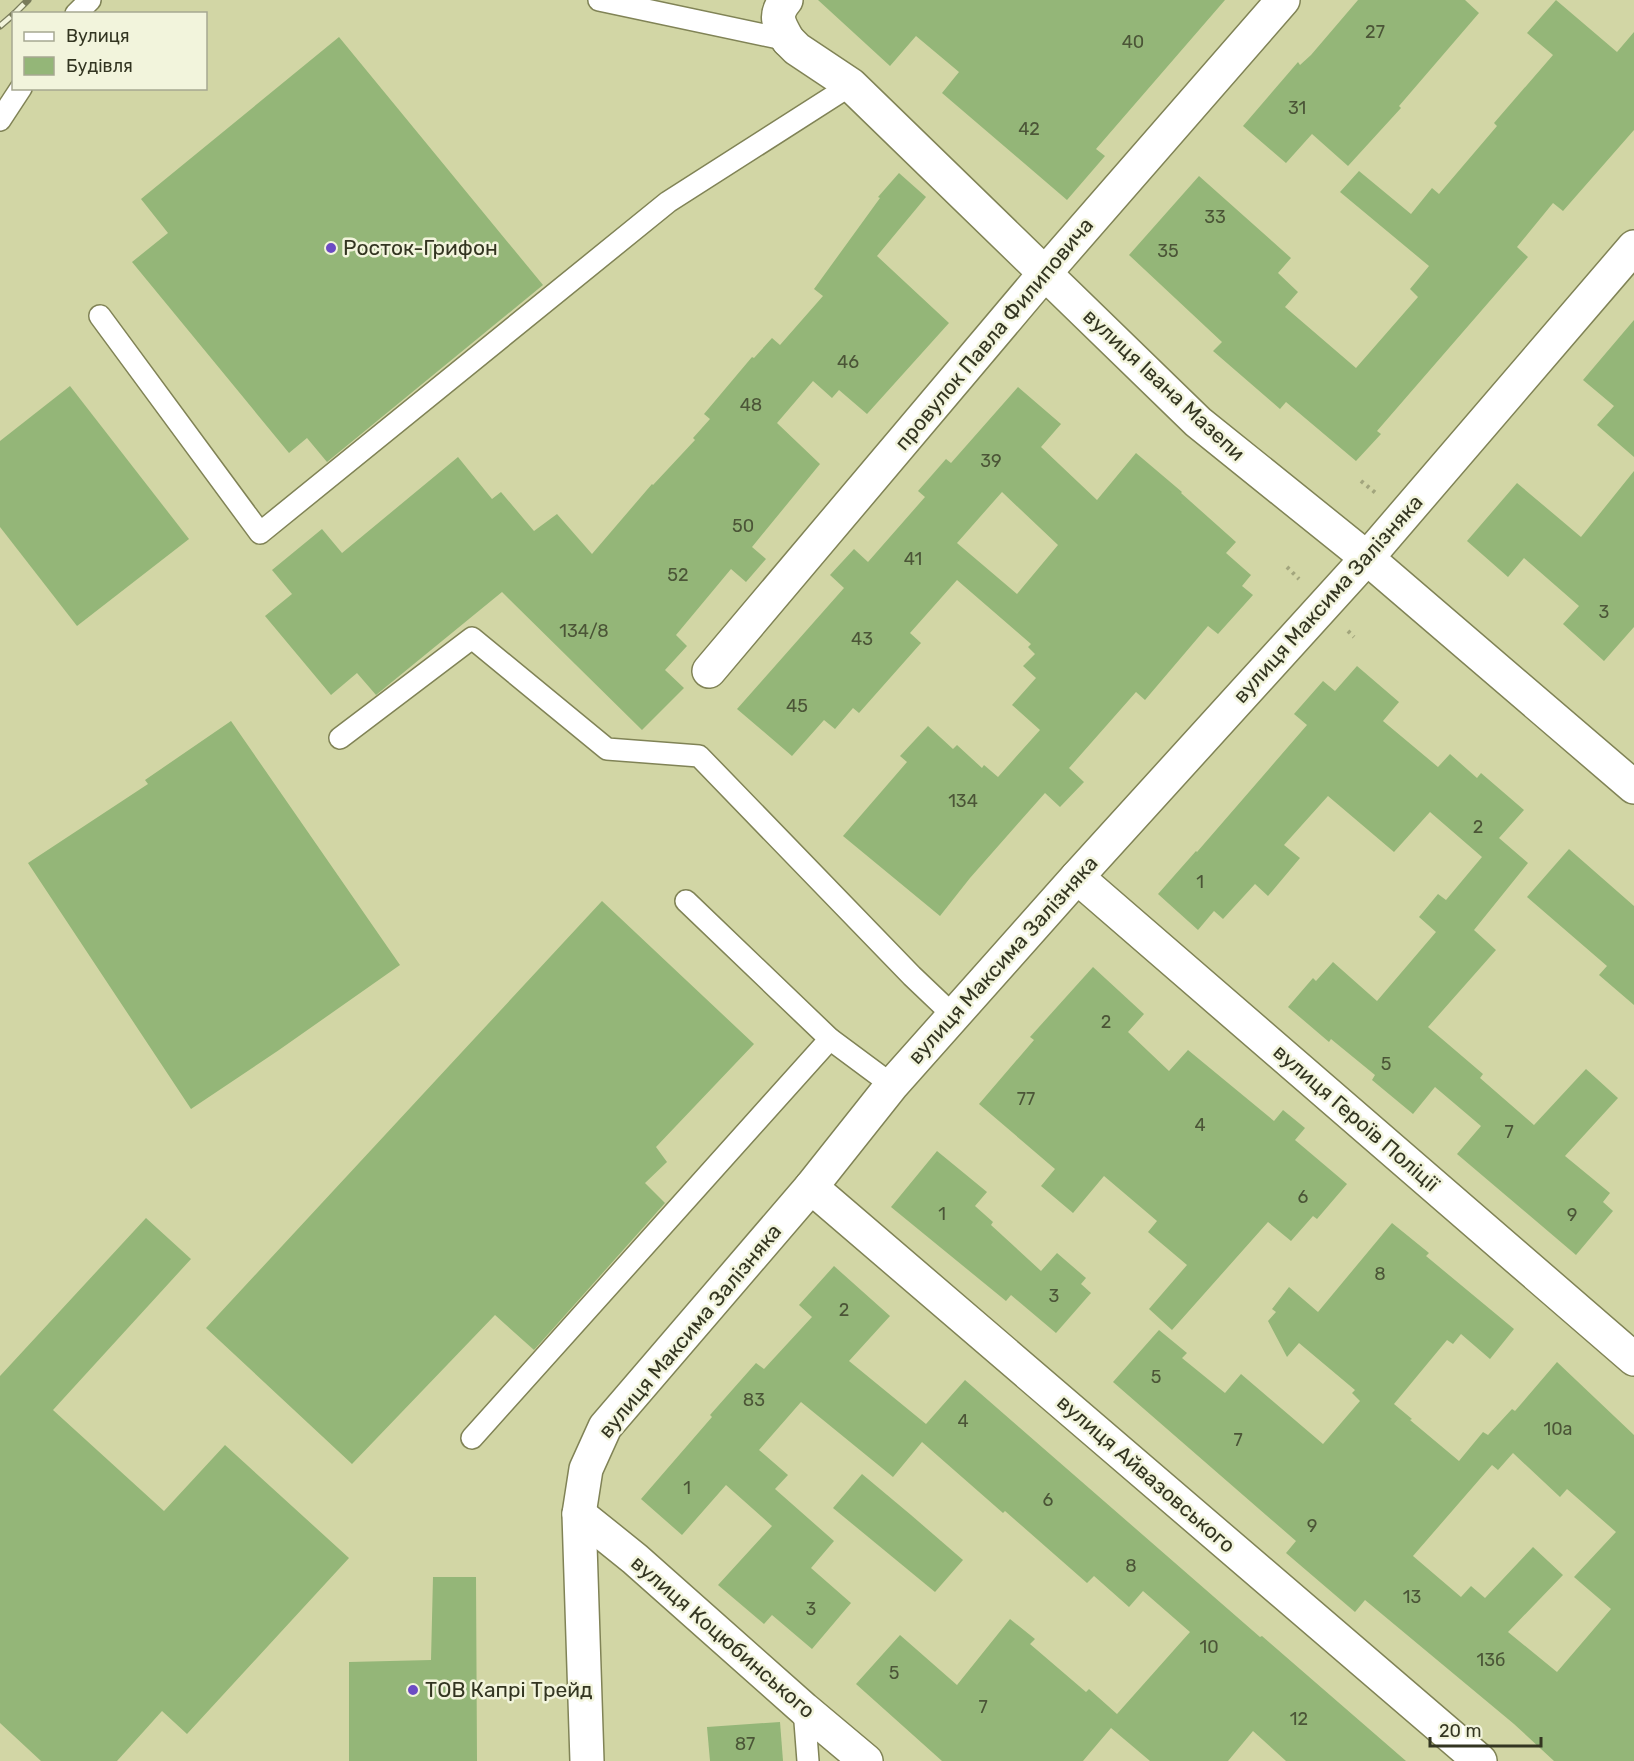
<svg xmlns="http://www.w3.org/2000/svg" width="1634" height="1761" font-family="Rubik,sans-serif">
	<style>
		.building { fill: #94b678; fill-rule: evenodd }
		.lines { fill: none; stroke-linecap: round; stroke-linejoin: round }
		.service-casing { stroke: #808356; stroke-width: 24 }
		.minor-casing { stroke: #808356; stroke-width: 36 }
		.tertiary-casing { stroke: #808356; stroke-width: 36 }
		.secondary-casing { stroke: #808356; stroke-width: 36 }
		.path { stroke: #a2a57d; stroke-width: 4; stroke-dasharray: 3 4.5; stroke-linecap: butt }
		.service { stroke: #fff; stroke-width: 21 }
		.minor { stroke: #fff; stroke-width: 33 }
		.tertiary { stroke: #fff; stroke-width: 33 }
		.secondary { stroke: #fff; stroke-width: 33 }
		.rail-casing { stroke: #797c5b; stroke-width: 7 }
		.rail { stroke: #f2f4dc; stroke-width: 4.5; stroke-dasharray: 14; stroke-linecap: butt }
		.poi-dot { fill: #6c4bc4; stroke: #f2f4dc; stroke-width: 2 }
		.labels { text-anchor: middle; stroke-width: 5; stroke-linejoin: round; paint-order: stroke }
		.number-label { font-size: 18px; fill: #4b5537 }
		.poi-label { font-size: 21px; fill: #333521; stroke: #f2f4dc; text-anchor: start }
		.street-label { font-size: 21px; fill: #333521; stroke: #f2f4dc }
	</style>
	<rect width="100%" height="100%" fill="#d2d6a5"/>
	<g class="building">
		<path d="M 818,0 L 1225,0 L 1096,149 L 1105,156 L 1067,200 L 942,93 L 959,72 L 916,36 L 890,66 Z"/>
		<path d="M 1358,0 L 1465,0 L 1479,13 L 1399,106 L 1401,108 L 1348,166 L 1312,134 L 1286,163 L 1243,126 L 1298,62 L 1300,65 L 1311,55 Z"/>
		<path d="M 1556,0 L 1617,52 L 1634,32 L 1634,130 L 1563,211 L 1553,203 L 1517,247 L 1528,257 L 1377,431 L 1381,434 L 1356,461 L 1286,402 L 1280,409 L 1213,351 L 1222,342 L 1129,255 L 1199,176 L 1291,258 L 1278,273 L 1298,292 L 1285,307 L 1356,368 L 1418,297 L 1410,289 L 1429,266 L 1340,192 L 1359,171 L 1411,214 L 1432,188 L 1439,194 L 1497,126 L 1494,123 L 1553,55 L 1527,33 Z"/>
		<path d="M 339,37 L 543,285 L 327,462 L 307,438 L 289,453 L 132,262 L 168,233 L 141,199 Z"/>
		<path d="M 899,173 L 926,197 L 877,256 L 949,323 L 867,414 L 839,390 L 832,398 L 813,381 L 777,423 L 820,464 L 752,547 L 766,559 L 746,582 L 731,569 L 676,635 L 687,646 L 665,670 L 684,688 L 642,730 L 502,592 L 376,695 L 357,673 L 331,695 L 265,616 L 292,594 L 272,570 L 322,529 L 342,553 L 458,457 L 492,499 L 501,492 L 534,531 L 557,514 L 592,554 L 652,484 L 653,485 L 695,440 L 693,438 L 710,419 L 704,414 L 752,357 L 754,358 L 772,338 L 780,345 L 823,296 L 814,289 L 880,198 L 878,197 Z"/>
		<path d="M 1634,320 L 1634,457 L 1597,425 L 1614,406 L 1583,380 Z"/>
		<path d="M 70,386 L 189,539 L 77,626 L 0,527 L 0,441 Z"/>
		<path d="M 1018,387 L 1061,424 L 1041,447 L 1097,500 L 1136,453 L 1182,492 L 1181,493 L 1236,542 L 1226,553 L 1251,575 L 1242,586 L 1253,595 L 1218,634 L 1208,626 L 1145,700 L 1136,692 L 1069,768 L 1084,782 L 1060,807 L 1045,793 L 970,878 L 940,916 L 843,836 L 907,762 L 900,756 L 928,726 L 953,749 L 957,745 L 982,768 L 984,765 L 998,777 L 1040,730 L 1012,705 L 1036,678 L 1023,666 L 1035,654 L 1028,647 L 1031,644 L 957,580 L 910,633 L 921,643 L 859,713 L 853,708 L 835,729 L 824,720 L 792,756 L 737,709 L 844,588 L 830,575 L 854,549 L 868,562 L 925,497 L 918,491 L 946,459 L 951,463 ZM 1002,492 L 1058,545 L 1017,594 L 957,543 Z"/>
		<path d="M 1634,471 L 1634,627 L 1604,661 L 1563,624 L 1579,606 L 1524,558 L 1508,577 L 1467,541 L 1517,483 L 1581,537 Z"/>
		<path d="M 1357,666 L 1399,702 L 1383,721 L 1438,767 L 1450,754 L 1477,778 L 1481,773 L 1524,810 L 1499,838 L 1528,863 L 1474,930 L 1496,950 L 1428,1027 L 1483,1074 L 1480,1078 L 1534,1125 L 1586,1069 L 1618,1098 L 1565,1156 L 1610,1193 L 1603,1202 L 1613,1211 L 1576,1255 L 1457,1154 L 1481,1126 L 1435,1087 L 1413,1114 L 1372,1080 L 1375,1075 L 1331,1039 L 1329,1042 L 1288,1007 L 1313,978 L 1316,981 L 1333,962 L 1377,1001 L 1436,932 L 1419,917 L 1438,894 L 1446,900 L 1482,857 L 1430,812 L 1394,852 L 1328,796 L 1284,845 L 1300,858 L 1268,896 L 1255,884 L 1223,919 L 1214,911 L 1198,930 L 1158,894 L 1196,851 L 1197,852 L 1307,725 L 1294,714 L 1323,681 L 1335,691 Z"/>
		<path d="M 231,721 L 400,965 L 279,1050 L 191,1109 L 28,863 L 148,784 L 145,780 Z"/>
		<path d="M 1569,849 L 1634,906 L 1634,1005 L 1599,975 L 1607,966 L 1527,897 Z"/>
		<path d="M 602,901 L 754,1044 L 656,1147 L 667,1162 L 645,1183 L 665,1203 L 534,1350 L 495,1315 L 352,1464 L 206,1328 Z"/>
		<path d="M 1093,967 L 1144,1014 L 1128,1032 L 1169,1071 L 1188,1050 L 1274,1121 L 1283,1110 L 1305,1128 L 1295,1140 L 1347,1184 L 1317,1219 L 1313,1216 L 1291,1241 L 1268,1222 L 1172,1330 L 1149,1309 L 1187,1265 L 1148,1232 L 1157,1221 L 1104,1176 L 1073,1213 L 1041,1186 L 1055,1169 L 979,1104 L 1034,1040 L 1030,1037 Z"/>
		<path d="M 937,1151 L 987,1192 L 975,1206 L 993,1222 L 991,1225 L 1041,1271 L 1057,1253 L 1086,1278 L 1081,1284 L 1091,1293 L 1056,1333 L 1011,1295 L 1006,1301 L 891,1207 Z"/>
		<path d="M 146,1218 L 191,1259 L 53,1410 L 164,1511 L 225,1445 L 349,1558 L 187,1734 L 162,1711 L 117,1761 L 41,1761 L 0,1723 L 0,1376 Z"/>
		<path d="M 1392,1223 L 1429,1253 L 1426,1256 L 1514,1329 L 1490,1359 L 1461,1334 L 1453,1344 L 1447,1340 L 1394,1404 L 1412,1419 L 1410,1420 L 1459,1461 L 1483,1432 L 1488,1435 L 1512,1409 L 1515,1411 L 1557,1362 L 1634,1435 L 1634,1761 L 1554,1761 L 1514,1724 L 1365,1600 L 1355,1612 L 1286,1553 L 1296,1541 L 1113,1382 L 1159,1330 L 1187,1353 L 1182,1358 L 1225,1393 L 1241,1374 L 1323,1444 L 1360,1401 L 1352,1393 L 1355,1390 L 1299,1343 L 1287,1357 L 1268,1321 L 1276,1312 L 1272,1309 L 1289,1287 L 1318,1312 ZM 1513,1453 L 1560,1497 L 1567,1489 L 1616,1532 L 1574,1577 L 1611,1609 L 1557,1672 L 1508,1632 L 1563,1575 L 1533,1547 L 1485,1598 L 1471,1586 L 1461,1597 L 1413,1556 L 1492,1465 L 1498,1470 Z"/>
		<path d="M 834,1266 L 890,1316 L 849,1361 L 926,1424 L 965,1380 L 1260,1637 L 1262,1636 L 1406,1761 L 1286,1761 L 1253,1731 L 1228,1761 L 1150,1761 L 1111,1728 L 1083,1761 L 942,1761 L 856,1684 L 900,1635 L 957,1685 L 1010,1619 L 1035,1639 L 1030,1644 L 1086,1692 L 1089,1689 L 1117,1714 L 1190,1632 L 1143,1591 L 1129,1607 L 1094,1576 L 1087,1583 L 1005,1511 L 1003,1513 L 922,1442 L 893,1477 L 801,1402 L 759,1450 L 788,1475 L 775,1489 L 834,1541 L 811,1568 L 851,1603 L 812,1649 L 772,1615 L 764,1624 L 718,1585 L 772,1526 L 726,1485 L 682,1535 L 641,1499 L 712,1417 L 710,1415 L 756,1363 L 764,1369 L 812,1317 L 799,1305 Z"/>
		<path d="M 862,1474 L 911,1515 L 963,1560 L 935,1592 L 833,1508 Z"/>
		<path d="M 433,1577 L 476,1577 L 477,1761 L 349,1761 L 349,1662 L 431,1660 Z"/>
		<path d="M 780,1722 L 783,1761 L 710,1761 L 707,1727 Z"/>
	</g>
	<g class="lines">
		<g class="service-casing">
			<g id="service">
				<path d="M 599,0 L 788,40"/>
				<path d="M 76,14 L 90,0"/>
				<path d="M 0,120 L 21,88"/>
				<path d="M 100,316 L 260,533 L 668,202 L 851,85"/>
				<path d="M 340,738 L 472,638 L 607,749 L 699,756 L 912,976 L 953,1015"/>
				<path d="M 686,901 L 830,1039 L 892,1085"/>
				<path d="M 472,1438 L 830,1039"/>
				<path d="M 804,1709 L 808,1761"/>
			</g>
		</g>
		<g class="minor-casing">
			<g id="minor">
				<path d="M 786,0 C 773,16 779,24 788,40"/>
				<path d="M 709,671 L 1045,273 L 1283,0"/>
				<path d="M 1077,877 L 1634,1359"/>
				<path d="M 811,1187 L 1480,1761"/>
				<path d="M 579,1514 L 635,1559 L 804,1709 L 866,1761"/>
			</g>
		</g>
		<g class="tertiary-casing">
			<path id="tertiary" d="M 788,40 L 797,49 L 851,85 L 1198,422 L 1367,558 L 1634,787"/>
		</g>
		<g class="secondary-casing">
			<path id="secondary" d="M 587,1761 L 579,1514 L 586,1469 L 605,1427 L 811,1187 L 892,1085 L 1077,877 L 1367,558 L 1634,247"/>
		</g>
		<g class="path">
			<path d="M 1361,481 L 1377,494"/>
			<path d="M 1287,567 L 1299,579"/>
			<path d="M 1348,631 L 1354,637"/>
		</g>
		<use href="#service" class="service"/>
		<use href="#minor" class="minor"/>
		<use href="#tertiary" class="tertiary"/>
		<use href="#secondary" class="secondary"/>
		<g class="rail-casing">
			<g id="rail">
				<path d="M 14,14 L 28,0"/>
				<path d="M 0,26 L 14,14"/>
			</g>
		</g>
		<use href="#rail" class="rail"/>
	</g>
	<g class="poi-dot">
		<circle cx="331" cy="248" r="6"/>
		<circle cx="413" cy="1690" r="6"/>
	</g>
	<g class="labels">
		<g class="number-label">
			<text x="1375" y="38">27</text>
			<text x="1133" y="48">40</text>
			<text x="1297" y="114">31</text>
			<text x="1029" y="135">42</text>
			<text x="1215" y="223">33</text>
			<text x="1168" y="257">35</text>
			<text x="848" y="368">46</text>
			<text x="751" y="411">48</text>
			<text x="991" y="467">39</text>
			<text x="743" y="532">50</text>
			<text x="913" y="565">41</text>
			<text x="678" y="581">52</text>
			<text x="1604" y="618">3</text>
			<text x="584" y="637">134/8</text>
			<text x="862" y="645">43</text>
			<text x="797" y="712">45</text>
			<text x="963" y="807">134</text>
			<text x="1478" y="833">2</text>
			<text x="1200" y="888">1</text>
			<text x="1106" y="1028">2</text>
			<text x="1386" y="1070">5</text>
			<text x="1026" y="1105">77</text>
			<text x="1200" y="1131">4</text>
			<text x="1509" y="1138">7</text>
			<text x="1303" y="1203">6</text>
			<text x="942" y="1220">1</text>
			<text x="1572" y="1221">9</text>
			<text x="1380" y="1280">8</text>
			<text x="1054" y="1302">3</text>
			<text x="844" y="1316">2</text>
			<text x="1156" y="1383">5</text>
			<text x="754" y="1406">83</text>
			<text x="963" y="1427">4</text>
			<text x="1558" y="1435">10а</text>
			<text x="1238" y="1446">7</text>
			<text x="687" y="1494">1</text>
			<text x="1048" y="1506">6</text>
			<text x="1312" y="1532">9</text>
			<text x="1131" y="1572">8</text>
			<text x="1412" y="1603">13</text>
			<text x="811" y="1615">3</text>
			<text x="1209" y="1653">10</text>
			<text x="1491" y="1666">13б</text>
			<text x="894" y="1679">5</text>
			<text x="983" y="1713">7</text>
			<text x="1299" y="1725">12</text>
			<text x="745" y="1750">87</text>
		</g>
		<g class="poi-label">
			<text x="343" y="255">Росток-Грифон</text>
			<text x="425" y="1697">ТОВ Капрі Трейд</text>
		</g>
		<g class="street-label">
			<text transform="translate(994 334) rotate(-50)" y="7">провулок Павла Филиповича</text>
			<text transform="translate(1164 385) rotate(43)" y="7">вулиця Івана Мазепи</text>
			<text transform="translate(1328 599) rotate(-48)" y="7">вулиця Максима Залізняка</text>
			<text transform="translate(1003 960) rotate(-48)" y="7">вулиця Максима Залізняка</text>
			<text transform="translate(1356 1118) rotate(41)" y="7">вулиця Героїв Поліції</text>
			<text transform="translate(690 1331) rotate(-50)" y="7">вулиця Максима Залізняка</text>
			<text transform="translate(1146 1474) rotate(41)" y="7">вулиця Айвазовського</text>
			<text transform="translate(723 1637) rotate(41)" y="7">вулиця Коцюбинського</text>
		</g>
	</g>
	<rect x="12" y="12" width="195" height="78" fill="#f2f4dc" stroke="#a6a891" stroke-width="1.5"/>
	<rect x="24" y="32" width="30" height="9" fill="#ffffff" stroke="#a6a891" stroke-width="1.5"/>
	<text x="66" y="42" font-size="18" fill="#333521">Вулиця</text>
	<rect x="24" y="57" width="30" height="18" fill="#94b678" stroke="#a6a891" stroke-width="1.5"/>
	<text x="66" y="72" font-size="18" fill="#333521">Будівля</text>
	<path d="M1430 1737v9h111v-9" fill="none" stroke="#333521" stroke-width="3"/>
	<text x="1439" y="1737" font-size="18" fill="#333521" stroke="#f2f4dc" stroke-width="4.5" paint-order="stroke">20 m</text>
</svg>
